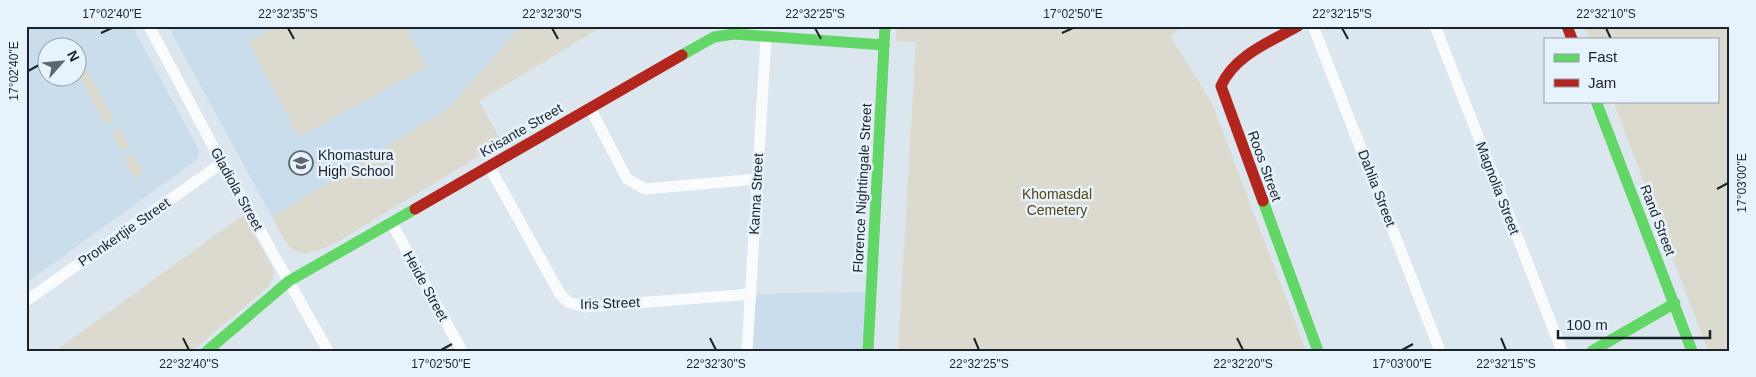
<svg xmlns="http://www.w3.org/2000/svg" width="1756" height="377" font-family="Helvetica,sans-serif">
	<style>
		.built { fill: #caddec; fill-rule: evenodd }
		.green { fill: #dcdace }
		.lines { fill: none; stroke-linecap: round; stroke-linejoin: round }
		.street { stroke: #fafbfc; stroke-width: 11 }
		.fast { stroke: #63d668; stroke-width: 11 }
		.jam { stroke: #b3261e; stroke-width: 11 }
		.ticks { fill: none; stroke: #1b2228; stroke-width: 2 }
		.labels { text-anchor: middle; stroke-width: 5; stroke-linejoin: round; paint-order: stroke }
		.street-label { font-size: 14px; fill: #1b2228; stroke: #e7f3fc }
		.poi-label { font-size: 14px; fill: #1b2228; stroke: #e7f3fc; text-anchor: start }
		.park-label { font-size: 14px; fill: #57450e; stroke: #e7f3fc }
		.neatline { fill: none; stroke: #1b2228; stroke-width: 2 }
		.ticks-label { font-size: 12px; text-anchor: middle; fill: #1b2228 }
	</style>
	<rect width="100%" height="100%" fill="#dbe6ee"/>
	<g class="built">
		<path d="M 26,26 L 132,26 L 199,150 L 198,159 L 26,283 ZM 48,48 L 78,48 L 78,78 L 48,78 Z"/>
		<path d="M 168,26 L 521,26 L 449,108 L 272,217 Z"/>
		<path d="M 871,292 L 868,351 L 748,351 L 751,294 Z"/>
	</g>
	<g class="green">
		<path d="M 278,26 L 405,26 L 427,67 L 299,137 L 248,42 Z"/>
		<path d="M 521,26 L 603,26 L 479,101 L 502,142 L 337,242 C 296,262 292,256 272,217 L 449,108 Z"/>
		<path d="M 897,26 L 1184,26 L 1170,36 L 1212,103 L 1306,351 L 898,351 L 916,42 L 896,41 Z"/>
		<path d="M 1584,26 L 1730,26 L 1730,351 L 1708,351 L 1613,101 L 1717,101 L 1717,39 L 1589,39 Z"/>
		<path d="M 86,68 L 114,120 L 105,125 L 78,72 Z"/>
		<path d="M 119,128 L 130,147 L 122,151 L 111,133 Z"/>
		<path d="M 133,153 L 143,173 L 135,179 L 124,158 Z"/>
		<path d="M 243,215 L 273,268 L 273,278 L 268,287 L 192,351 L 55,351 Z"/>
	</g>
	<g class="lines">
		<g class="street">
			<path d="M 149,26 L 222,163 L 328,351"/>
			<path d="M 1313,26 L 1440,351"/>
			<path d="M 1435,26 L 1562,351"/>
			<path d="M 590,108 L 627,179 L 645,189 L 757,179"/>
			<path d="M 489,166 L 560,294 L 568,302 L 585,307 L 751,294"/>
			<path d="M 391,222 L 462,351"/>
			<path d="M 26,301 L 222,163"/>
			<path d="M 747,351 L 766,38"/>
		</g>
		<g class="fast">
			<path d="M 682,55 L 714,37 L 734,34 L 884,45"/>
			<path d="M 1596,101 L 1692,351"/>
			<path d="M 1263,201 L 1318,351"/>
			<path d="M 207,351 L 289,281 L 415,209"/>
			<path d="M 868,351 L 885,26"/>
			<path d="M 1592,351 L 1675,303"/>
		</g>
		<g class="jam">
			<path d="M 1567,26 L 1572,39"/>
			<path d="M 1263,201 L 1221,86 C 1235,55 1270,42 1298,26"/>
			<path d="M 415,209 L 682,55"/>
		</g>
	</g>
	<path class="ticks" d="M 288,28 L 294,39M 552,28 L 558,39M 815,28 L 821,39M 1342,28 L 1348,39M 1606,28 L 1611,39M 101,33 L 112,28M 1062,33 L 1073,28M 28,71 L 39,65M 1717,189 L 1728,183M 183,338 L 189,350M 710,338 L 716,350M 974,338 L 979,350M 1237,338 L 1243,350M 1501,338 L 1506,350M 441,350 L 452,344M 1402,350 L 1413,344"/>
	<defs>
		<g id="school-ring" transform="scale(1.25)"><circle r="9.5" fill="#e7f3fc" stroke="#5e676d" stroke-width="1.5"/><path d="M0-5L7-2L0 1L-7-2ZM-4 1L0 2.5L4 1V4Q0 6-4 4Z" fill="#5e676d"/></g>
	</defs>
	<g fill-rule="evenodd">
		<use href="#school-ring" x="301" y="163"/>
	</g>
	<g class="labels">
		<g class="street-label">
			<text transform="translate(521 130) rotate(-30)" y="5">Krisante Street</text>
			<text transform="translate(1265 166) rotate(70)" y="5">Roos Street</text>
			<text transform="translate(862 188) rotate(-87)" y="5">Florence Nightingale Street</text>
			<text transform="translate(1377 188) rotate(69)" y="5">Dahlia Street</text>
			<text transform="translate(1498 188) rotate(69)" y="5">Magnolia Street</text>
			<text transform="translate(237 189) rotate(61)" y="5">Gladiola Street</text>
			<text transform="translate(756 194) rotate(-87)" y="5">Kanna Street</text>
			<text transform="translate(1658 220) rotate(69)" y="5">Rand Street</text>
			<text transform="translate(124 232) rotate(-35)" y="5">Pronkertjie Street</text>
			<text transform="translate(426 286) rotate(61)" y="5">Heide Street</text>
			<text transform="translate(610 303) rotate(-2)" y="5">Iris Street</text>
		</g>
		<g class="poi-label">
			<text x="318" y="160">Khomastura<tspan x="318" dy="16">High School</tspan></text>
		</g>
		<g class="park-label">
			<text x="1057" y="199">Khomasdal<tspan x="1057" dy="16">Cemetery</tspan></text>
		</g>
	</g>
	<rect width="1756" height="377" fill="none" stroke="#e7f3fc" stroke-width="55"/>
	<rect x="1544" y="38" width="175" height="65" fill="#e7f3fc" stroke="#959fa7"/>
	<rect x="1554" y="54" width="25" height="8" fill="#63d668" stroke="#959fa7"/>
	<text x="1588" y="62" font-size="15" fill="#1b2228">Fast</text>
	<rect x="1554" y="79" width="25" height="8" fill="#b3261e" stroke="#959fa7"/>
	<text x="1588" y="88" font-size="15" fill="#1b2228">Jam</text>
	<g transform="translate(62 62) rotate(63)"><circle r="24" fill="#e7f3fc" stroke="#959fa7"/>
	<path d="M0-4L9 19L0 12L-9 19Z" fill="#5e676d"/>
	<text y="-8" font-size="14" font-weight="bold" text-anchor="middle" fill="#1b2228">N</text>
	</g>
	<path d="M1558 330v8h152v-8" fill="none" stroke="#1b2228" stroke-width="2.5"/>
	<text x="1566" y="330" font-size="15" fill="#1b2228" stroke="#e7f3fc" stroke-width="4" paint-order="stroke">100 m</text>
	<rect x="28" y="28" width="1700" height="322" class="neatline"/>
	<g class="ticks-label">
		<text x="112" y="18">17°02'40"E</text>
		<text x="288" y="18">22°32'35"S</text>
		<text x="552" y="18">22°32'30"S</text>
		<text x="815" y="18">22°32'25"S</text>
		<text x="1073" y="18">17°02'50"E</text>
		<text x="1342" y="18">22°32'15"S</text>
		<text x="1606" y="18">22°32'10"S</text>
		<text transform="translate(14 71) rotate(-90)" y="4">17°02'40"E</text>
		<text transform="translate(1742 183) rotate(-90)" y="4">17°03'00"E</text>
		<text x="189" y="368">22°32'40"S</text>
		<text x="441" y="368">17°02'50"E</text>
		<text x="716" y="368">22°32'30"S</text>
		<text x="979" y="368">22°32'25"S</text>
		<text x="1243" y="368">22°32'20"S</text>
		<text x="1402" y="368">17°03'00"E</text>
		<text x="1506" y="368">22°32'15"S</text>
	</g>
</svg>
